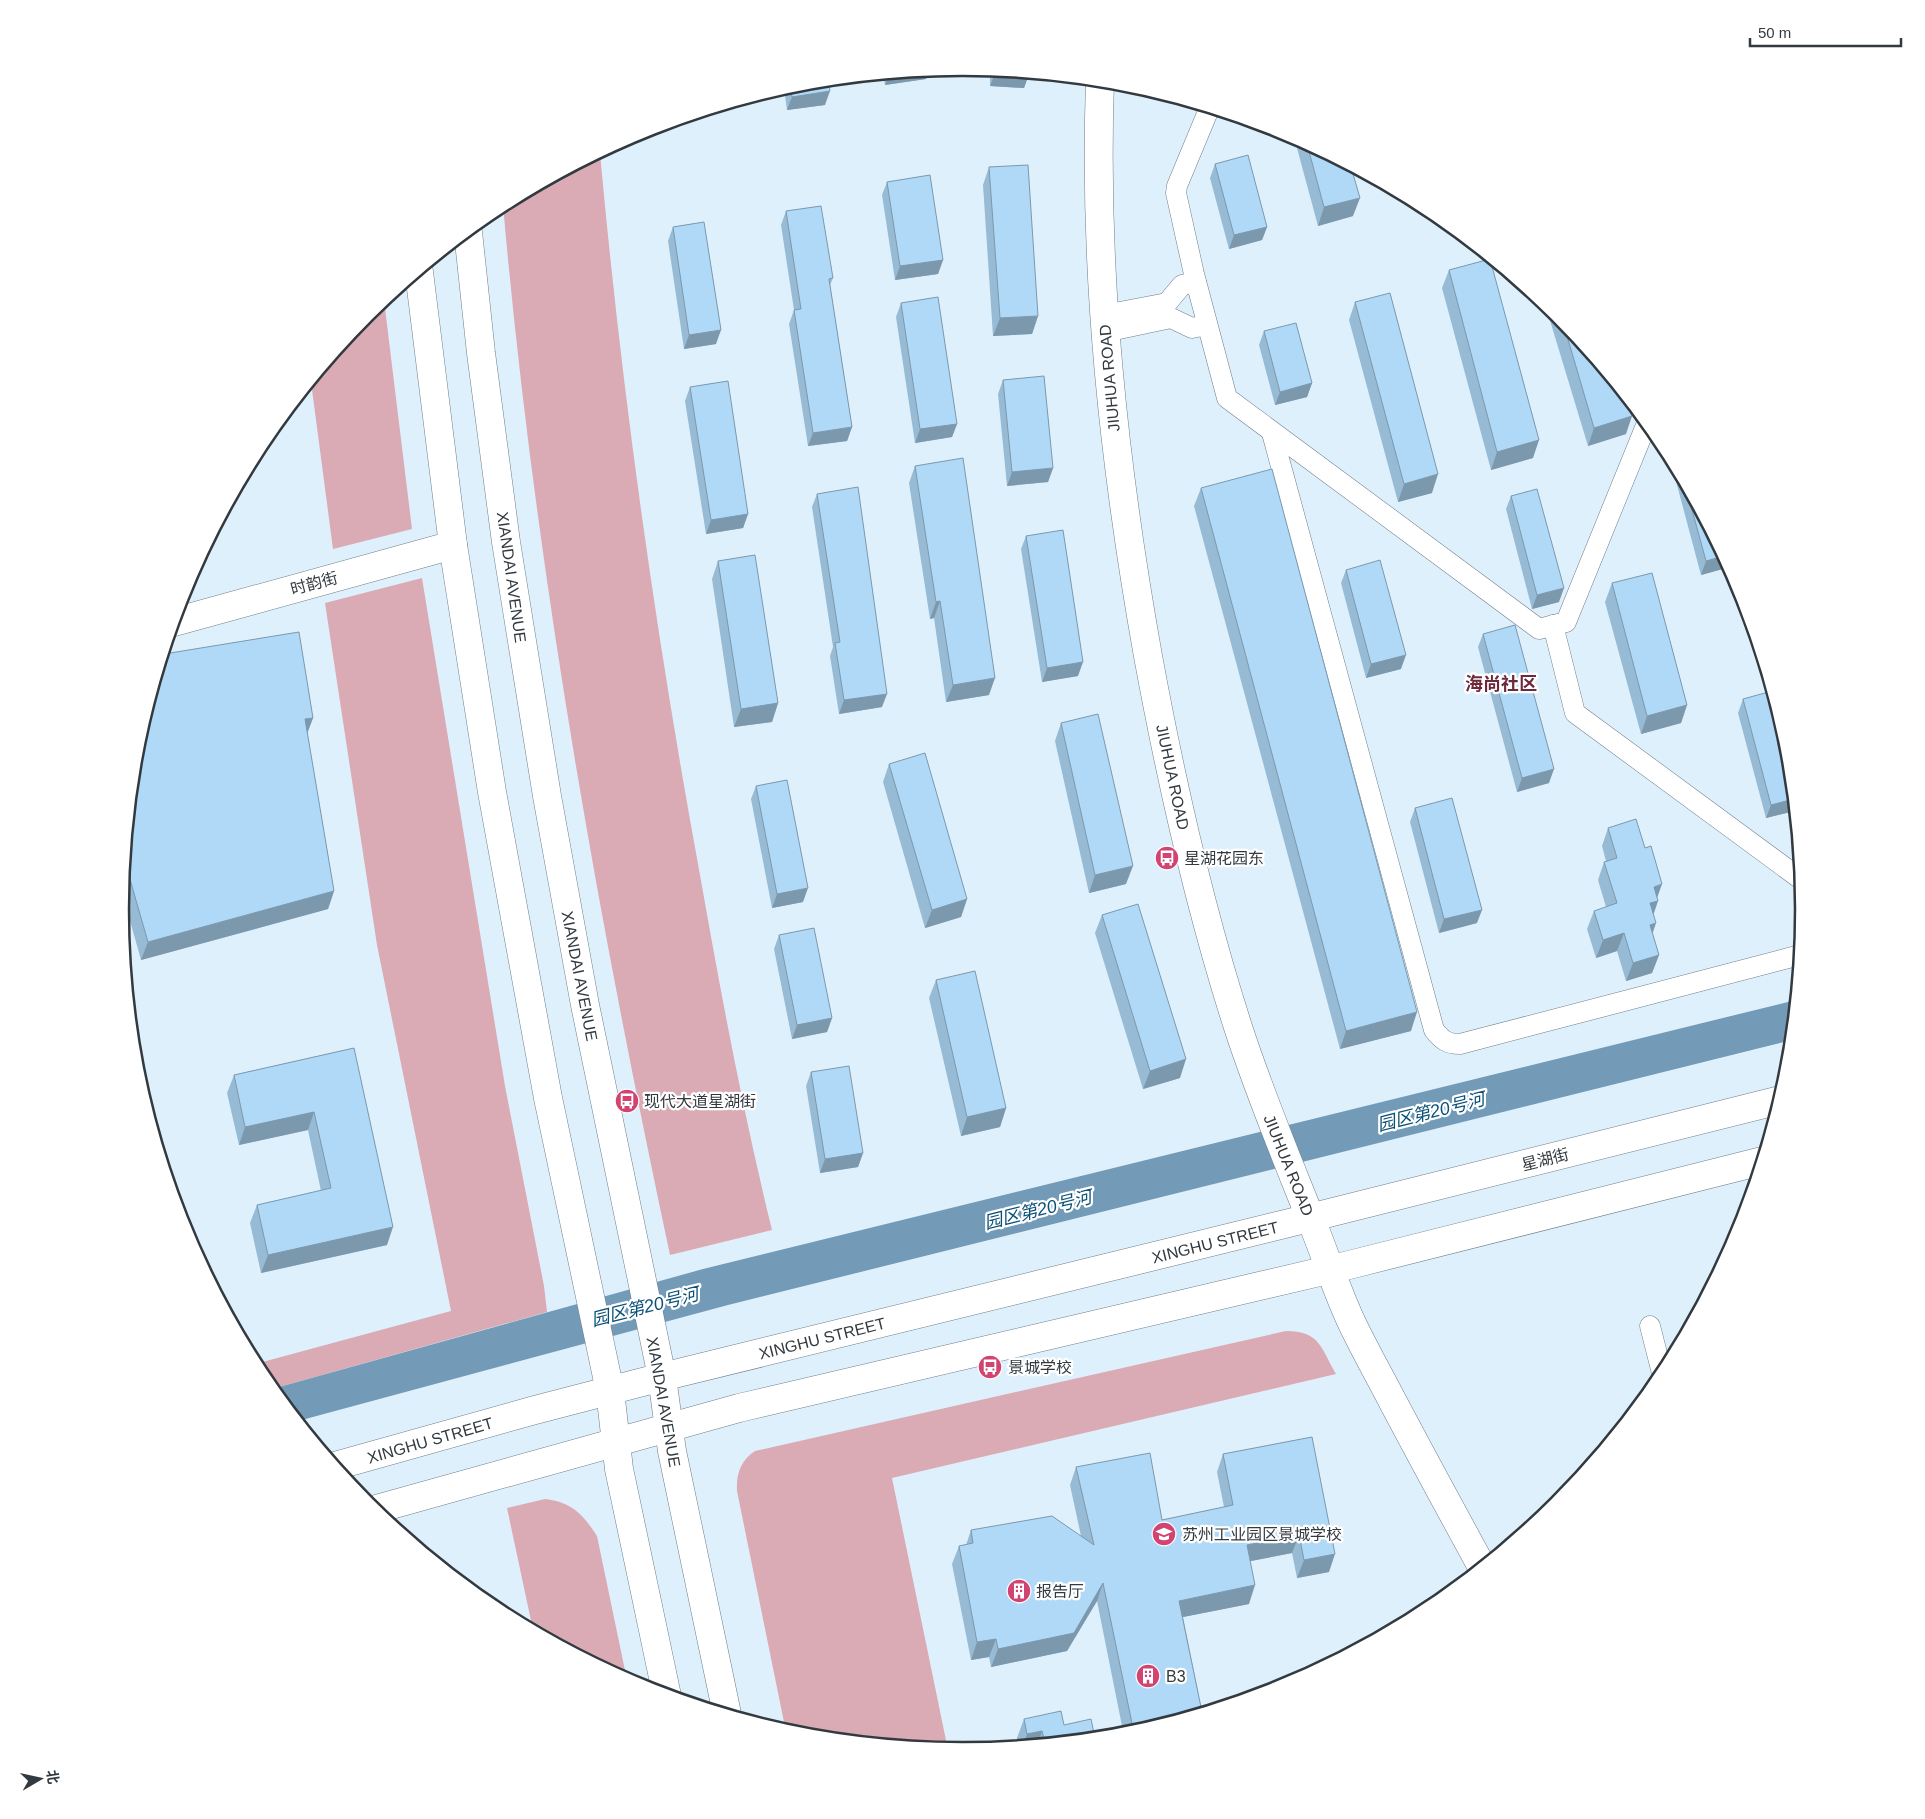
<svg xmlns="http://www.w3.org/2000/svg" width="1925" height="1819" font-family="Helvetica,'Noto Sans SC',sans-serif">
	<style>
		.green { fill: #daabb4 }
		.water { fill: #739ab6 }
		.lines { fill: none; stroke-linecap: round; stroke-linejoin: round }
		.street-casing { stroke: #6f7e8a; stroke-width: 21 }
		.secondary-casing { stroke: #6f7e8a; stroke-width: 29 }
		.primary-casing { stroke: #6f7e8a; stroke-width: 29 }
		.street { stroke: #fff; stroke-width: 20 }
		.secondary { stroke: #fff; stroke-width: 28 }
		.primary { stroke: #fff; stroke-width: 28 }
		.wall { fill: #97bbd4 }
		.shaded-wall { fill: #7b98ad }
		.building { fill: #b0d9f7; stroke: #7b98ad }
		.labels { text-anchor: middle; stroke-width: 4.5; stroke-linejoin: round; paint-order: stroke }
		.street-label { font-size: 16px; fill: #333a3f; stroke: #fff }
		.poi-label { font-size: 16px; fill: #333a3f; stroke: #fff; text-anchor: start }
		.neighbourhood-label { font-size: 18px; font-weight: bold; fill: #6d283c; stroke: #fff }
		.water-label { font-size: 18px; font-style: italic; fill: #095077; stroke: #fff }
		.rim { fill: none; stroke: #333a3f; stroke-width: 2.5 }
	</style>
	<rect width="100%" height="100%" fill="#dff0fd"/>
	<g class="green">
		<path d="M 600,153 C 622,395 656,636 700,875 C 721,994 743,1112 772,1230 L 670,1255 C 596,908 534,558 503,205 Z"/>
		<path d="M 384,300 L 412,529 L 333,549 L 311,382 L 367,314 Z"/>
		<path d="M 422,578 L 505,1086 L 544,1286 L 547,1312 L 272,1389 L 262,1377 L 255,1364 L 451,1311 L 377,945 L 325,603 Z"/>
		<path d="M 1286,1331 C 1320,1331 1321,1348 1336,1374 L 892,1478 L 948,1750 L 798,1735 L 786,1732 L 737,1491 C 736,1474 741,1460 755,1451 Z"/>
		<path d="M 545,1499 C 571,1502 583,1514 597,1536 L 627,1680 L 533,1630 L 507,1508 Z"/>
	</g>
	<path class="water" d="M 1796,1000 L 1792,1040 L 728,1305 L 298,1421 L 272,1389 L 703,1269 Z"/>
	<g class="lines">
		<g class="street-casing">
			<g id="street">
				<path d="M 1209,109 L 1177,186 L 1176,193 L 1194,274 L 1227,398 L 1539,629 L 1566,622 L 1647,423"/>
				<path d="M 1104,315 L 1167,303 L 1182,285 L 1196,282"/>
				<path d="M 1105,332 L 1171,318 L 1192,328 L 1207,325"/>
				<path d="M 1272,433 L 1434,1030 C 1442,1040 1447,1044 1460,1044 L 1800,955"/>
				<path d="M 1553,625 L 1575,713 L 1802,880"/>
				<path d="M 1650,1326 L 1663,1377"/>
			</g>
		</g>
		<g class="secondary-casing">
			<g id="secondary">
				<path d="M 1100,81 C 1093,274 1114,466 1148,656 C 1171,781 1199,906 1238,1027 C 1259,1092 1285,1154 1310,1217 C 1324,1251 1335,1286 1350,1319 C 1363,1347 1379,1375 1393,1402 C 1422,1457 1452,1512 1482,1567"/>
				<path d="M 174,622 L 453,545"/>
			</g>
		</g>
		<g class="primary-casing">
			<g id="primary">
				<path d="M 468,232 L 481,353 L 506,542 L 547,796 L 585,1005 L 662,1377 L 672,1451 L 727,1714"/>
				<path d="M 419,272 L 453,545 L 492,792 L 548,1098 L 610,1391 L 619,1469 L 667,1696"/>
				<path d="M 335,1466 L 535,1410 L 662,1377 L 1285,1224 L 1780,1100"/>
				<path d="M 373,1510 L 739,1408 L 1349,1265 L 1762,1161"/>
			</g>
		</g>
		<use href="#street" class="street"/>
		<use href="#secondary" class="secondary"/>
		<use href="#primary" class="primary"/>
	</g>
	<g class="wall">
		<path d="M 990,70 L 1029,74 L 1024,88 L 990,86 Z"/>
		<path d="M 929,71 L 926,79 L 885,85 L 883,75 Z"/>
		<path d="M 799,84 L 825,105 L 787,110 L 784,88 Z"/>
		<path d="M 1294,137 L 1351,167 L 1353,216 L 1318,226 Z"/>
		<path d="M 1215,164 L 1267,227 L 1262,240 L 1229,249 L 1210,178 Z"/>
		<path d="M 989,167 L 1038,316 L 1032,334 L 993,336 L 983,185 Z"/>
		<path d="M 887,182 L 943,260 L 938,274 L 895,280 L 882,195 Z"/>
		<path d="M 786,211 L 833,278 L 830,285 L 852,427 L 847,441 L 808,446 L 789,324 L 794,310 L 781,225 Z"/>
		<path d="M 673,227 L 716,344 L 684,349 L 668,241 Z"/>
		<path d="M 1449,270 L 1533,458 L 1491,470 L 1442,288 Z"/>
		<path d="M 1355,302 L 1432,493 L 1398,502 L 1349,320 Z"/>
		<path d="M 901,303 L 957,424 L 952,437 L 915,443 L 896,317 Z"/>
		<path d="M 1545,304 L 1558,314 L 1627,399 L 1626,434 L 1588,446 Z"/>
		<path d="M 1264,331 L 1312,383 L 1307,397 L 1275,405 L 1259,345 Z"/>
		<path d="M 1003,380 L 1053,468 L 1048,482 L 1007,486 L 998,394 Z"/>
		<path d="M 690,387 L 748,514 L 743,528 L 706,534 L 685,401 Z"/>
		<path d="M 1675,465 L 1730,567 L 1701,575 L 1673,470 Z"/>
		<path d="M 915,466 L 989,695 L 946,702 L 934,618 L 930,619 L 909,483 Z"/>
		<path d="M 1201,488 L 1411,1031 L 1340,1049 L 1194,506 Z"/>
		<path d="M 817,494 L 882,707 L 839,714 L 830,656 L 833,647 L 812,507 Z"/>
		<path d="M 1511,496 L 1559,602 L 1532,609 L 1506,509 Z"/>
		<path d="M 1026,536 L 1078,676 L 1042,682 L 1021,549 Z"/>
		<path d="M 718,561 L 778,703 L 772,722 L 734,727 L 712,579 Z"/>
		<path d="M 1346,570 L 1401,669 L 1366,678 L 1341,583 Z"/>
		<path d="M 1612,583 L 1687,705 L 1681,723 L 1641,734 L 1605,602 Z"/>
		<path d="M 1483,634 L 1549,783 L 1517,792 L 1478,647 Z"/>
		<path d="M 1743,699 L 1788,746 L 1795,811 L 1766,818 L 1738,713 Z"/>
		<path d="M 313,718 L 307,734 L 334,891 L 328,909 L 141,960 L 122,892 L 137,745 Z"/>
		<path d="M 1061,723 L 1126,884 L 1089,893 L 1055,741 Z"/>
		<path d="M 889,764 L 967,899 L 961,917 L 925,928 L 883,782 Z"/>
		<path d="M 756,786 L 803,902 L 772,908 L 751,799 Z"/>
		<path d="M 1415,808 L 1477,923 L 1439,933 L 1410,822 Z"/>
		<path d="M 1608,828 L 1657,898 L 1653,914 L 1652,934 L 1659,955 L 1652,973 L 1626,981 L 1617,951 L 1596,958 L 1587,929 L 1594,911 L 1606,907 L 1598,880 L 1604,862 L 1606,861 L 1602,846 Z"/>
		<path d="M 1102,915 L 1180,1078 L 1143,1089 L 1095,933 Z"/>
		<path d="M 779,935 L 832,1018 L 827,1032 L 792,1039 L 774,949 Z"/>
		<path d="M 936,980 L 1006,1108 L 1000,1127 L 961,1136 L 929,998 Z"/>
		<path d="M 354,1048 L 387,1245 L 261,1273 L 250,1223 L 257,1205 L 321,1191 L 308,1130 L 239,1145 L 227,1093 L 234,1075 Z"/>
		<path d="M 811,1072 L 863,1153 L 858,1167 L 820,1173 L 806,1086 Z"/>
		<path d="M 1312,1437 L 1329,1572 L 1297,1578 L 1292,1553 L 1250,1561 L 1249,1604 L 1183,1617 L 1202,1712 L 1124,1736 L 1097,1601 L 1067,1651 L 991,1667 L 989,1657 L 971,1660 L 952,1564 L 959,1546 L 966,1545 L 971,1530 L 1081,1536 L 1070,1485 L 1076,1467 L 1162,1520 L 1224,1507 L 1217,1472 L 1223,1454 Z"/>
		<path d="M 1024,1719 L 1064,1725 L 1095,1738 L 1014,1746 Z"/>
	</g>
	<g class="shaded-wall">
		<path d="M 929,71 L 926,79 L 885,85 L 889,75 Z"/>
		<path d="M 995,73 L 1029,74 L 1024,88 L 990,86 Z"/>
		<path d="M 830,91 L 825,105 L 787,110 L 792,97 Z"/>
		<path d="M 1360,198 L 1353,216 L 1318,226 L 1324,207 Z"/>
		<path d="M 1267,227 L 1262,240 L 1229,249 L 1234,235 Z"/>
		<path d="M 943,260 L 938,274 L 895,280 L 900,266 Z"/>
		<path d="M 1038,316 L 1032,334 L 993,336 L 1000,318 Z"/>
		<path d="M 721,330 L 716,344 L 684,349 L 689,335 Z"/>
		<path d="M 1312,383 L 1307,397 L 1275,405 L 1280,392 Z"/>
		<path d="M 1632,416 L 1626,434 L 1588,446 L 1594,428 Z"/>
		<path d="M 957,424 L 952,437 L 915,443 L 920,429 Z"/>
		<path d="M 852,427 L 847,441 L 808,446 L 813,433 Z"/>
		<path d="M 1539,440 L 1533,458 L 1491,470 L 1497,452 Z"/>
		<path d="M 262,447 L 255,465 L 249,467 L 259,448 Z"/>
		<path d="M 1053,468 L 1048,482 L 1007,486 L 1012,472 Z"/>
		<path d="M 1438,474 L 1432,493 L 1398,502 L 1404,484 Z"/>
		<path d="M 748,514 L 743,528 L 706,534 L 711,520 Z"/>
		<path d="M 1724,556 L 1730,567 L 1701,575 L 1706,561 Z"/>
		<path d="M 1564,588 L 1559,602 L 1532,609 L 1537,595 Z"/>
		<path d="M 940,601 L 934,618 L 930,619 L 936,602 Z"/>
		<path d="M 1406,655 L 1401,669 L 1366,678 L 1371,664 Z"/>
		<path d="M 1083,662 L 1078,676 L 1042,682 L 1047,668 Z"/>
		<path d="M 995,678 L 989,695 L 946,702 L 953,685 Z"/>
		<path d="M 887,694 L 882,707 L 839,714 L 844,700 Z"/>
		<path d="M 778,703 L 772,722 L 734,727 L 741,709 Z"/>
		<path d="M 1687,705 L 1681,723 L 1641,734 L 1647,716 Z"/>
		<path d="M 313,718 L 306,736 L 305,719 Z"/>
		<path d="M 1554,769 L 1549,783 L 1517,792 L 1522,778 Z"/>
		<path d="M 1794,799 L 1795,811 L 1766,818 L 1771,805 Z"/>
		<path d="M 1133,866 L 1126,884 L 1089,893 L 1095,875 Z"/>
		<path d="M 1662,884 L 1656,901 L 1658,901 L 1652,919 L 1650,904 L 1654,887 Z"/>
		<path d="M 808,888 L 803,902 L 772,908 L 777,894 Z"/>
		<path d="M 334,891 L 328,909 L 141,960 L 148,942 Z"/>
		<path d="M 967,899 L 961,917 L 925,928 L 932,910 Z"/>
		<path d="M 1482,910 L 1477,923 L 1439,933 L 1444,919 Z"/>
		<path d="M 1656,923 L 1650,941 L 1650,925 Z"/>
		<path d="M 1624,933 L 1617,951 L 1596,958 L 1603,940 Z"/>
		<path d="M 1659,955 L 1652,973 L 1626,981 L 1633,963 Z"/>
		<path d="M 1417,1012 L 1411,1031 L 1340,1049 L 1346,1031 Z"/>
		<path d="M 832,1018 L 827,1032 L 792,1039 L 797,1025 Z"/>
		<path d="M 1186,1059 L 1180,1078 L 1143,1089 L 1150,1071 Z"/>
		<path d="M 1006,1108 L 1000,1127 L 961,1136 L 967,1117 Z"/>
		<path d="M 314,1112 L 308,1130 L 239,1145 L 245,1127 Z"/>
		<path d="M 863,1153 L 858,1167 L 820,1173 L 825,1159 Z"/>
		<path d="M 393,1227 L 387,1245 L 261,1273 L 268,1255 Z"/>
		<path d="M 1299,1535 L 1292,1553 L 1241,1563 L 1247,1545 Z"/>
		<path d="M 1335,1554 L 1329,1572 L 1297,1578 L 1304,1560 Z"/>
		<path d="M 1103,1583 L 1097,1601 L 1067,1651 L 991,1667 L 998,1649 Z"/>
		<path d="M 1255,1585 L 1249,1604 L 1173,1619 L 1179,1601 Z"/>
		<path d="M 996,1639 L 989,1657 L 971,1660 L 977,1642 Z"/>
		<path d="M 1042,1731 L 1038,1744 L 1023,1746 L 1027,1734 Z"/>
	</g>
	<g class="building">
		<path d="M 995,71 L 1027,74 L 995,73 Z"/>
		<path d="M 828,81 L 830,91 L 792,97 L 790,86 L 799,84 Z"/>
		<path d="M 1307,144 L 1351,167 L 1360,198 L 1324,207 Z"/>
		<path d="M 1248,155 L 1267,227 L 1234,235 L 1215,164 Z"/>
		<path d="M 1028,165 L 1038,316 L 1000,318 L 989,167 Z"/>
		<path d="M 930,175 L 943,260 L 900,266 L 887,182 Z"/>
		<path d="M 821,206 L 833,278 L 829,279 L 852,427 L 813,433 L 794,310 L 801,309 L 786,211 Z"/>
		<path d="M 704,222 L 721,330 L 689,335 L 673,227 Z"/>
		<path d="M 1490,259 L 1539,440 L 1497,452 L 1449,270 Z"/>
		<path d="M 1390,293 L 1438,474 L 1404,484 L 1355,302 Z"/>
		<path d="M 938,297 L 957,424 L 920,429 L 901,303 Z"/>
		<path d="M 1562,319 L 1627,399 L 1632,416 L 1594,428 Z"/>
		<path d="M 1296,323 L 1312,383 L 1280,392 L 1264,331 Z"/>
		<path d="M 1044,376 L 1053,468 L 1012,472 L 1003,380 Z"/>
		<path d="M 728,381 L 748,514 L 711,520 L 690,387 Z"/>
		<path d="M 963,458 L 995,678 L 953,685 L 940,601 L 936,602 L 915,466 Z"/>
		<path d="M 1272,469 L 1417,1012 L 1346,1031 L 1201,488 Z"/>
		<path d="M 1685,484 L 1724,556 L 1706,561 Z"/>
		<path d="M 858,487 L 887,694 L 844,700 L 835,643 L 840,642 L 817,494 Z"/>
		<path d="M 1537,489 L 1564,588 L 1537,595 L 1511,496 Z"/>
		<path d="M 1063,530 L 1083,662 L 1047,668 L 1026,536 Z"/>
		<path d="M 755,555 L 778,703 L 741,709 L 718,561 Z"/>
		<path d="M 1380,560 L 1406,655 L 1371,664 L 1346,570 Z"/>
		<path d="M 1652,573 L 1687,705 L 1647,716 L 1612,583 Z"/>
		<path d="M 1515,625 L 1554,769 L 1522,778 L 1483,634 Z"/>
		<path d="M 299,632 L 313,718 L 305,719 L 334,891 L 148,942 L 125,862 L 137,745 L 164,654 Z"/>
		<path d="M 1772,691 L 1788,746 L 1794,799 L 1771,805 L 1743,699 Z"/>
		<path d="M 1098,714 L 1133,866 L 1095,875 L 1061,723 Z"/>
		<path d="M 925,753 L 967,899 L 932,910 L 889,764 Z"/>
		<path d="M 787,780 L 808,888 L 777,894 L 756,786 Z"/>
		<path d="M 1452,798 L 1482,910 L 1444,919 L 1415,808 Z"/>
		<path d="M 1636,819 L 1645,848 L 1651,846 L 1662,884 L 1654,887 L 1658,901 L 1650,903 L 1656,923 L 1650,925 L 1659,955 L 1633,963 L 1624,933 L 1603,940 L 1594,911 L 1617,903 L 1604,862 L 1617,858 L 1608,828 Z"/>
		<path d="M 1138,904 L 1186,1059 L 1150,1071 L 1102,915 Z"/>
		<path d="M 814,928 L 832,1018 L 797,1025 L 779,935 Z"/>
		<path d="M 975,971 L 1006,1108 L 967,1117 L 936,980 Z"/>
		<path d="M 354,1048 L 393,1227 L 268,1255 L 257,1205 L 331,1188 L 314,1112 L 245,1127 L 234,1075 Z"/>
		<path d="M 849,1066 L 863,1153 L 825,1159 L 811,1072 Z"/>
		<path d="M 1312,1437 L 1335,1554 L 1304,1560 L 1299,1535 L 1247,1545 L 1255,1585 L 1179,1601 L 1202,1712 L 1134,1733 L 1103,1583 L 1074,1633 L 998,1649 L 996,1639 L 977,1642 L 959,1546 L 973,1543 L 971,1530 L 1052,1516 L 1094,1545 L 1076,1467 L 1150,1453 L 1162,1520 L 1233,1505 L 1223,1454 Z"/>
		<path d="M 1061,1711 L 1064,1725 L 1091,1719 L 1095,1738 L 1045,1743 L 1042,1731 L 1027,1734 L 1024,1719 Z"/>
	</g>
	<defs>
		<g id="bus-disc" transform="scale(1.25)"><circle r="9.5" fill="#d14370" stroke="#fff"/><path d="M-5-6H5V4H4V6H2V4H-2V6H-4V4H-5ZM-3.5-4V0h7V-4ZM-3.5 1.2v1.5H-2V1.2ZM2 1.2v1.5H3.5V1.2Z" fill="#fff"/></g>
		<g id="school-disc" transform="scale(1.25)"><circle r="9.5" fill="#d14370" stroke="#fff"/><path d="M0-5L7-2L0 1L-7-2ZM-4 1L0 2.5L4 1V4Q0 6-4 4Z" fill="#fff"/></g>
		<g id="building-disc" transform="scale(1.25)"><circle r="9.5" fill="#d14370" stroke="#fff"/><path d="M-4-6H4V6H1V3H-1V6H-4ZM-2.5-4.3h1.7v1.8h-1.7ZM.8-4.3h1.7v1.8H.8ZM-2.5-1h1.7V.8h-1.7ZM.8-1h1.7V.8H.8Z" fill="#fff"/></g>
	</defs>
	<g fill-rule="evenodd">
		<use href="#bus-disc" x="1167" y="858"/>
		<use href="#bus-disc" x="627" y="1101"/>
		<use href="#bus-disc" x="990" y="1367"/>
		<use href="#school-disc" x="1164" y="1534"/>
		<use href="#building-disc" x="1019" y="1591"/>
		<use href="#building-disc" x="1148" y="1676"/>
	</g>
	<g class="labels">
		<g class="street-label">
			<text transform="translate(1109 378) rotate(-95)" y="6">JIUHUA ROAD</text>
			<text transform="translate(512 577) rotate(82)" y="6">XIANDAI AVENUE</text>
			<text transform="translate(314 583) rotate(-15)" y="6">时韵街</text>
			<text transform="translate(1173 777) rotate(78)" y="6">JIUHUA ROAD</text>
			<text transform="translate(580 976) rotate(79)" y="6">XIANDAI AVENUE</text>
			<text transform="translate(1545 1159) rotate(-14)" y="6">星湖街</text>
			<text transform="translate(1289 1165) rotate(68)" y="6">JIUHUA ROAD</text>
			<text transform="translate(1215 1242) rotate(-14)" y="6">XINGHU STREET</text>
			<text transform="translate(822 1338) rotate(-14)" y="6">XINGHU STREET</text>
			<text transform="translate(664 1402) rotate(80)" y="6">XIANDAI AVENUE</text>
			<text transform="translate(430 1440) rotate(-16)" y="6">XINGHU STREET</text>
		</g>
		<g class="poi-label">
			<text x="1184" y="864">星湖花园东</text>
			<text x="644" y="1107">现代大道星湖街</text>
			<text x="1008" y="1373">景城学校</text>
			<text x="1182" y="1540">苏州工业园区景城学校</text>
			<text x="1036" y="1597">报告厅</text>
			<text x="1166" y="1682">B3</text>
		</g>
		<g class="neighbourhood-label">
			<text x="1501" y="690">海尚社区</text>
		</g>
		<g class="water-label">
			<text transform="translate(1431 1112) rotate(-14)" y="6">园区第20号河</text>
			<text transform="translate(1038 1210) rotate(-14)" y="6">园区第20号河</text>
			<text transform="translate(645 1307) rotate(-14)" y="6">园区第20号河</text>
		</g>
	</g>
	<path d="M0 0H1925V1819H0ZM129 909a833 833 0 1 1 1666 0a833 833 0 1 1-1666 0Z" fill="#fff" fill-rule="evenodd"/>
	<path class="rim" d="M129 909a833 833 0 1 1 1666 0a833 833 0 1 1-1666 0Z"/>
	<g transform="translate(40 1779) rotate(81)" stroke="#ffffff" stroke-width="4" paint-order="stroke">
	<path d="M0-4L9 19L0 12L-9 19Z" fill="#333a3f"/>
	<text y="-8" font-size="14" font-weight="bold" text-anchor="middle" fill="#333a3f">北</text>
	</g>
	<path d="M1750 38v8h151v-8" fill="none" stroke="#333a3f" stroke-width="2.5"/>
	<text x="1758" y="38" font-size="15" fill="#333a3f" stroke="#ffffff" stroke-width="4" paint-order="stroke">50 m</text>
</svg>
